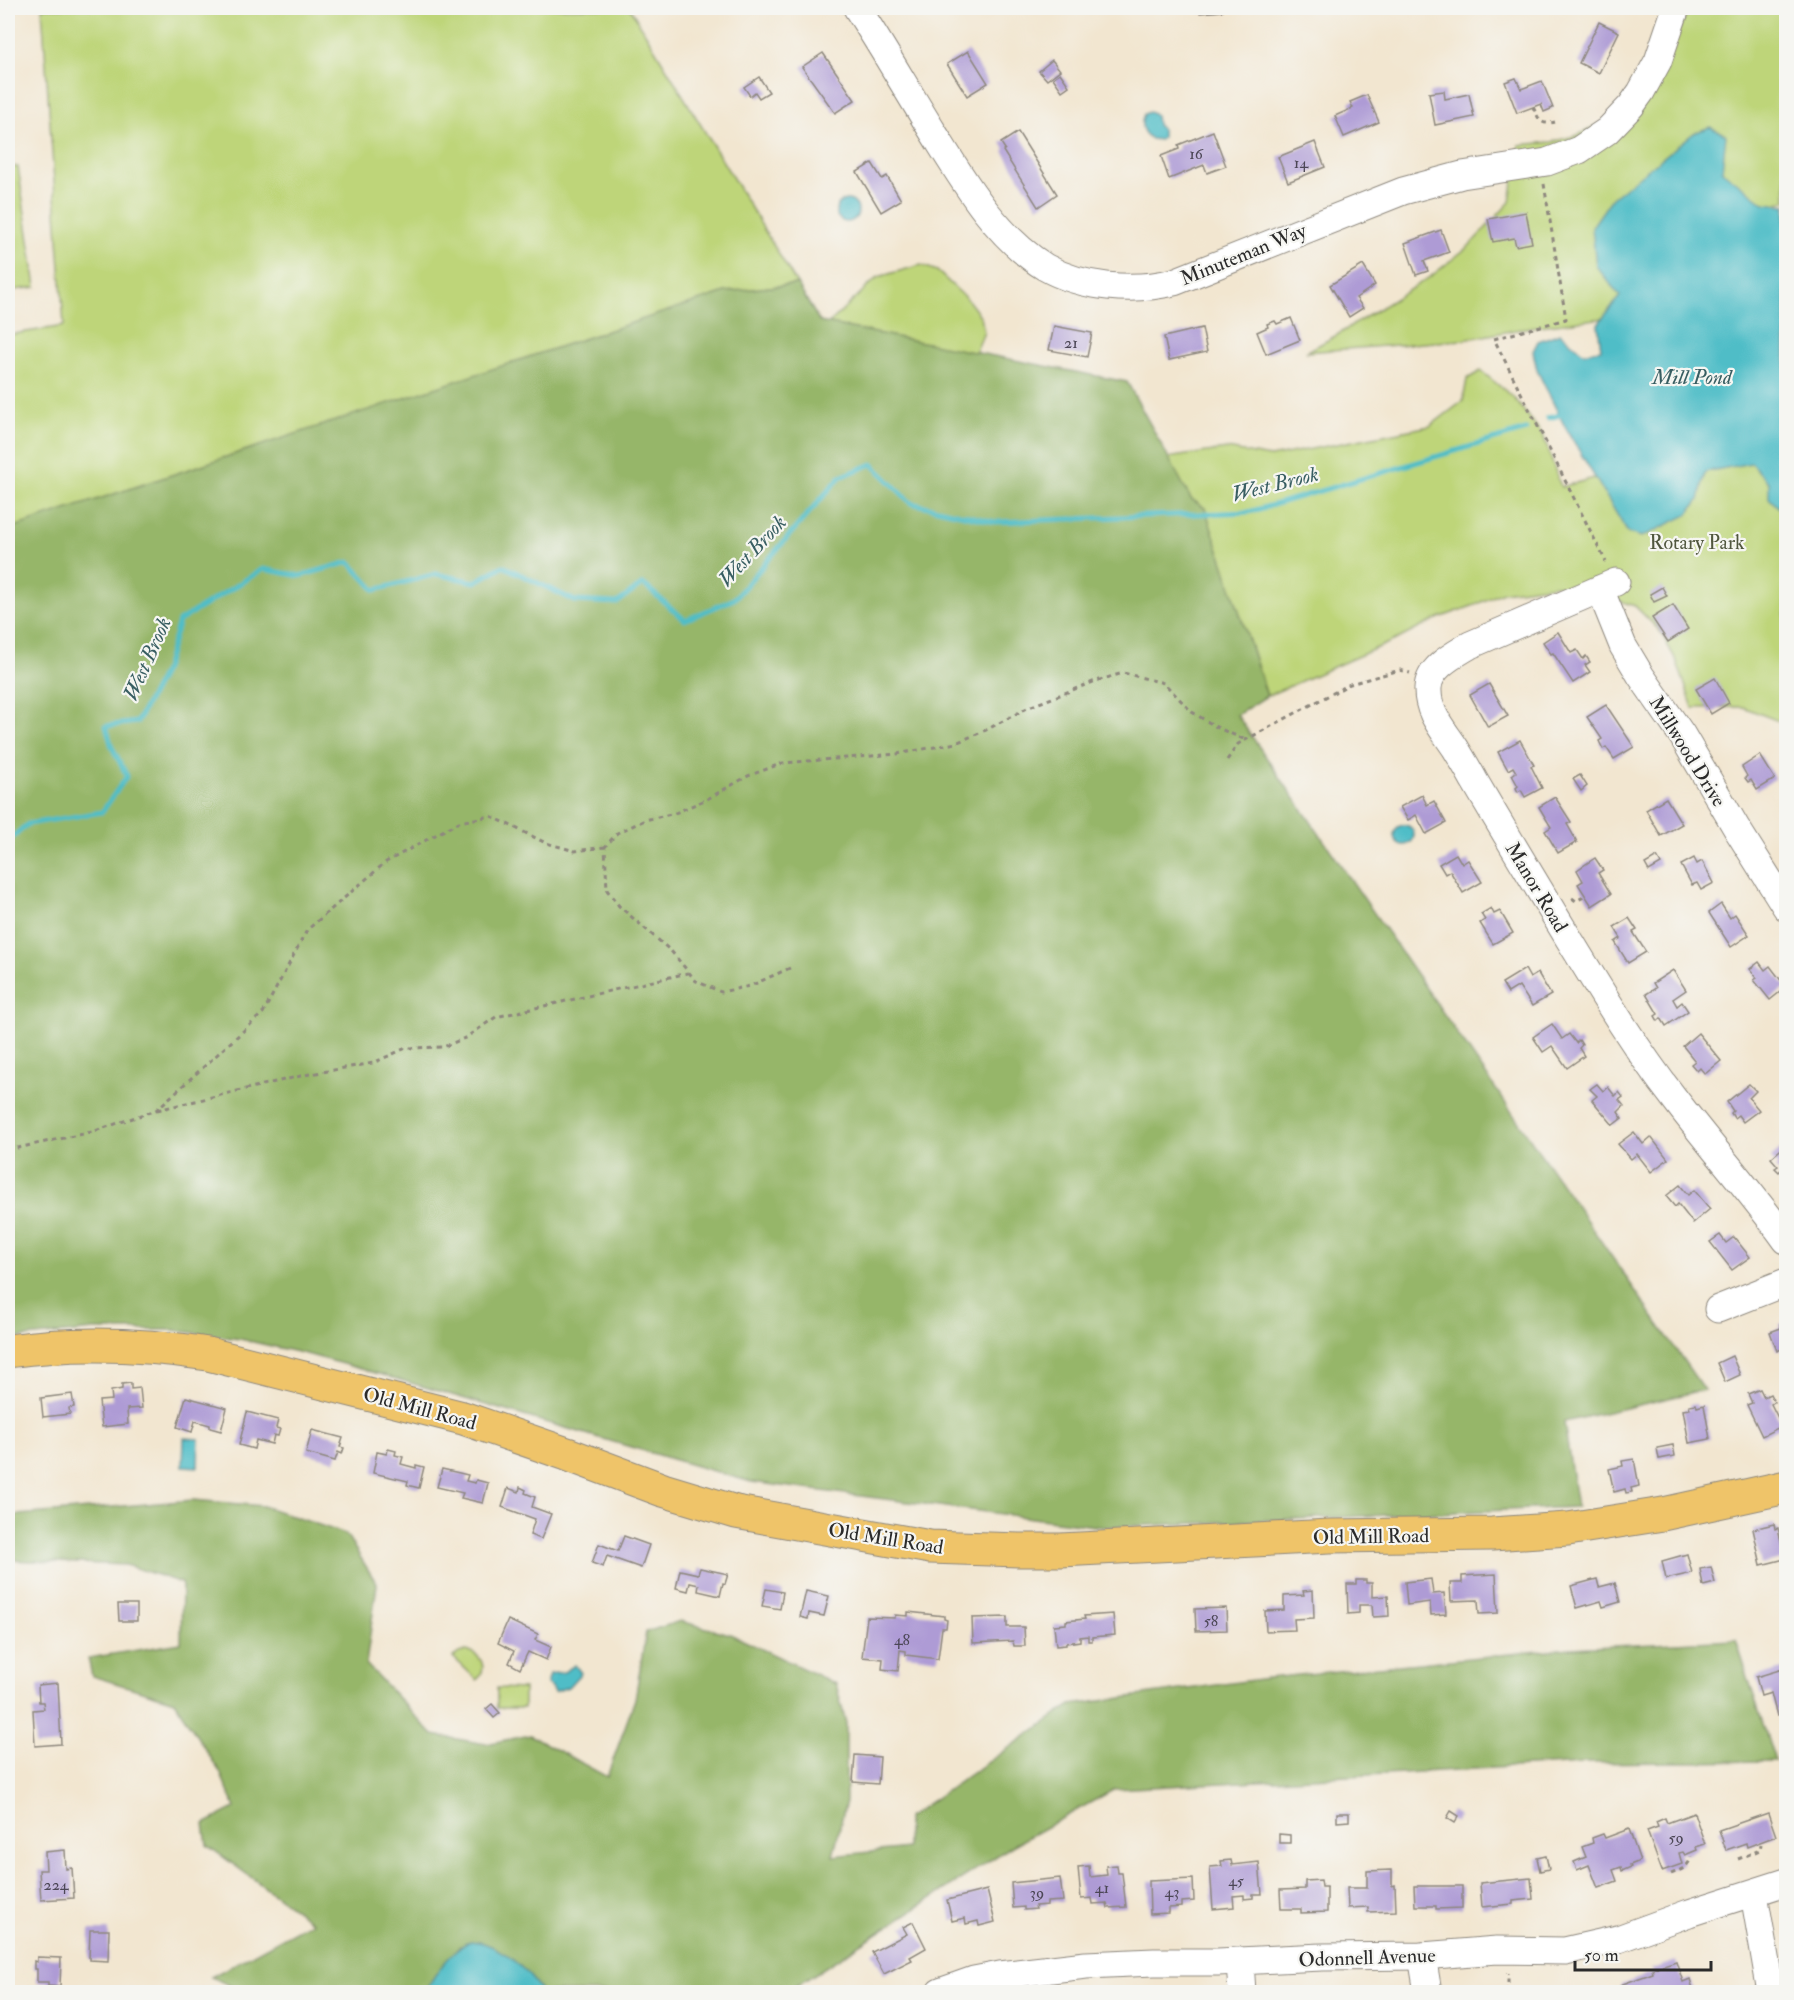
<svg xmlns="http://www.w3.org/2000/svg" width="1794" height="2000" font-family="'IM FELL Double Pica',serif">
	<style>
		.green { fill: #bed579; stroke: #748052; stroke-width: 1.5 }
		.forest { fill: #96b669; stroke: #60704a; stroke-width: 1.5 }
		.water { fill: #4fbdc7; stroke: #3d7479; stroke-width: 1.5 }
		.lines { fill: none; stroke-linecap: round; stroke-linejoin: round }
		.stream { stroke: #4fbdc7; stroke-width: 5 }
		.building { fill: #ae9bd5 }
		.minor-casing { stroke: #8e887e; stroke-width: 29 }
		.major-casing { stroke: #8e887e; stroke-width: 35 }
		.path { stroke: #8e887e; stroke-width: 3; stroke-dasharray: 4.5 4.5; stroke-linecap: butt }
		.minor { stroke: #fff; stroke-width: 27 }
		.major { stroke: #efc469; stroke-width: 33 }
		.labels { text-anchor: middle; stroke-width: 4.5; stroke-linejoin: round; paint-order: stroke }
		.number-label { font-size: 16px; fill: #4c4756 }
		.street-label { font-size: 20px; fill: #2b2b2b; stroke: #f6f6f2 }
		.park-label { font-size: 20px; fill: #50563e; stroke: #f6f6f2 }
		.water-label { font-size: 21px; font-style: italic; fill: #385e62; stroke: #f6f6f2 }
	</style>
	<rect width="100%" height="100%" fill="#f6f6f2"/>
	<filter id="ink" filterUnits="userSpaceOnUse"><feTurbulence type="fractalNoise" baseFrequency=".0167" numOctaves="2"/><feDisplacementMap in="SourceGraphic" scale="12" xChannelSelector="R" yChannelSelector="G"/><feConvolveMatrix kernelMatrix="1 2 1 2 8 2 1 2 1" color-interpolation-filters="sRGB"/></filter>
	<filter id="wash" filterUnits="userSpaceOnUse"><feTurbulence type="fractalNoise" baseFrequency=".008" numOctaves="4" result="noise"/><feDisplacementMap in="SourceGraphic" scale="24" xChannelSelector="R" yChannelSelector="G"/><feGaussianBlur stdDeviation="1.35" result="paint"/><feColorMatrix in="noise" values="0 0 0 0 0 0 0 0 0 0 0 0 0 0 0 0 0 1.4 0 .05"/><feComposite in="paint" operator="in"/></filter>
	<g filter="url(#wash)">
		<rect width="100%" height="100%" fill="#f2e6d0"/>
		<g class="green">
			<path d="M 42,8 L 630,8 L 797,284 L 725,292 L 791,359 L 878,277 L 921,265 L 937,271 L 968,300 L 981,317 L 984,332 L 972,361 L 1134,463 L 1227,449 L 1270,457 L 1430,426 L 1463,401 L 1467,379 L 1481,371 L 1513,397 L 1543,435 L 1561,487 L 1679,455 L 1786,442 L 1786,724 L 1743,707 L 1693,708 L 1677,662 L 1660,631 L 1635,606 L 1586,590 L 1557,585 L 1503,592 L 1475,605 L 1439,618 L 1400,638 L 1267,696 L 1243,622 L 8,753 L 8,335 L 64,326 Z"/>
			<path d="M 1691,8 L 1786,8 L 1786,201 L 1642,236 L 1623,325 L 1604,318 L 1531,327 L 1463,340 L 1306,352 L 1337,335 L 1430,277 L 1469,246 L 1510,202 L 1519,145 L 1552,142 L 1578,135 L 1602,123 L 1651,78 Z"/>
			<path d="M 8,166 L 18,167 L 36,287 L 8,291 Z"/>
			<path d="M 466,1651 C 481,1653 489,1668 477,1680 L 453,1657 L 459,1653 Z"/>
			<path d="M 497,1688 L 524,1689 L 524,1708 L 497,1708 Z"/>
		</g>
		<g class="forest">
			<path d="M 797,284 L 820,322 L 1127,382 L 1191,499 L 1205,508 L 1267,696 L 1237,715 L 1704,1390 L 1564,1422 L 1577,1507 L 1103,1527 L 751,1482 L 383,1375 L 306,1354 L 240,1339 L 173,1330 L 94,1330 L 8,1339 L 8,529 L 725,292 Z"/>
			<path d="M 193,1500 L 263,1506 L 346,1534 L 377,1584 L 366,1664 L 433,1735 L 486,1744 L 530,1735 L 607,1777 L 635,1699 L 646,1632 L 680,1621 L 730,1634 L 836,1684 L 846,1723 L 846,1801 L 833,1856 L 907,1848 L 907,1818 L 1071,1705 L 1268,1678 L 1571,1648 L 1736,1640 L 1775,1761 L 1584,1763 L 1115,1789 L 1012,1846 L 787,1992 L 542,1992 L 532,1979 L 496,1948 L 460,1946 L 438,1971 L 425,1992 L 244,1992 L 211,1977 L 312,1922 L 207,1845 L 204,1824 L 235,1808 L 220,1772 L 174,1701 L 92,1676 L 88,1658 L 181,1643 L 182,1583 L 126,1565 L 8,1560 L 8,1516 Z"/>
		</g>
		<g class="water">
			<path d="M 1149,112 L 1156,115 L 1157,125 L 1162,129 L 1162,137 L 1160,140 L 1151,139 C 1142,133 1140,124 1144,114 Z"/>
			<path d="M 1710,127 L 1726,135 L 1722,171 L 1764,203 L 1786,205 L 1786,515 L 1769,498 L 1769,483 L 1751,463 L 1705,472 L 1699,500 L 1687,515 L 1642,537 L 1628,533 L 1565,427 L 1537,370 L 1533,351 L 1538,341 L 1560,333 L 1584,353 L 1601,349 L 1598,324 L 1620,296 L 1596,266 L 1592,227 L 1612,198 L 1694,133 Z"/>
			<circle cx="847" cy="211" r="11"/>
			<circle cx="1404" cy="835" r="10"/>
			<path d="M 184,1438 L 199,1439 L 198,1467 L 183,1466 Z"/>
			<path d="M 575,1665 L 581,1673 L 568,1687 L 554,1692 L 551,1687 L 547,1684 L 550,1674 L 564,1672 Z"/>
			<path d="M 470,1941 C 499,1942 527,1970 542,1992 L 425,1992 C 435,1973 451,1951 470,1941 Z"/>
		</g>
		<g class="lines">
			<g class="stream">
				<path d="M 1548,418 L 1564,414"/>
				<path d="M 8,841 L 28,824 L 102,812 L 127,776 L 112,747 L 106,726 L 137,722 L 165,669 L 179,621 L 263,569 L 300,576 L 349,562 L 375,590 L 436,574 L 475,582 L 503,566 L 575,601 L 617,603 L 643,584 L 685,620 L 734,599 L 840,477 L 872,464 L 911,503 L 995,522 L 1249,512 L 1526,430"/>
			</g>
		</g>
		<g id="blocks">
			<g class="building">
				<path d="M 1199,8 L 1222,8 L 1223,11 L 1200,13 Z"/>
				<path d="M 1599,22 L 1619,32 L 1599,73 L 1579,63 Z"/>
				<path d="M 968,51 L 988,83 L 967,96 L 947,64 Z"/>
				<path d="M 823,53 L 855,100 L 835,113 L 802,67 Z"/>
				<path d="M 1052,60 L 1060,70 L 1047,80 L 1039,71 Z"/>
				<path d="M 1060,73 L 1069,86 L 1062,91 L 1053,78 Z"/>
				<path d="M 759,77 L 769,92 L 759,98 L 755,92 L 750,96 L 744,87 Z"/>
				<path d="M 1516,78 L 1521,89 L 1542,81 L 1553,108 L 1544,112 L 1541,104 L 1517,113 L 1505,82 Z"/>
				<path d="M 1444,91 L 1445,99 L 1469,94 L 1474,117 L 1435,125 L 1429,93 Z"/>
				<path d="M 1367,95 L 1379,122 L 1344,137 L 1335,116 L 1353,108 L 1350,102 Z"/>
				<path d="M 1213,131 L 1226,166 L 1207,173 L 1204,165 L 1169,179 L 1161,156 L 1179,149 L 1178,145 Z"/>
				<path d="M 1018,132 L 1057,194 L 1038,207 L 1003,151 L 1005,149 L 1001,143 Z"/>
				<path d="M 1315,142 L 1325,167 L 1288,182 L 1278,157 Z"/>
				<path d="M 872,163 L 882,179 L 887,176 L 901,200 L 881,212 L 857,172 Z"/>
				<path d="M 1526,212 L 1532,243 L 1516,246 L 1514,238 L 1493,242 L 1488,219 Z"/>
				<path d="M 1441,230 L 1449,252 L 1424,261 L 1428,271 L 1416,275 L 1405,243 Z"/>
				<path d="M 1363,265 L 1375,285 L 1356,298 L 1363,308 L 1349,317 L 1330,285 Z"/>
				<path d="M 1291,318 L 1300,340 L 1266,354 L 1257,332 L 1268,327 L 1267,324 L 1275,321 L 1277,324 Z"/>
				<path d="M 1054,326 L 1092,333 L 1087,357 L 1049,350 Z"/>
				<path d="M 1202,328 L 1207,352 L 1169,360 L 1164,337 Z"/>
				<path d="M 1662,587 L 1667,596 L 1654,602 L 1650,594 Z"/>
				<path d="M 1673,605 L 1688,629 L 1668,642 L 1652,618 Z"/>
				<path d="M 1558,632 L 1571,653 L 1577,650 L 1583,659 L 1586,656 L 1590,662 L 1585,665 L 1590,672 L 1573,683 L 1553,653 L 1551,654 L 1543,642 Z"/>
				<path d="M 1715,678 L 1729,703 L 1711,714 L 1696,689 Z"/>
				<path d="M 1489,684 L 1508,716 L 1488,727 L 1470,695 Z"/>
				<path d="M 1606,705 L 1634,747 L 1614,759 L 1606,747 L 1603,749 L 1599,741 L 1602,739 L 1587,717 Z"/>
				<path d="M 1520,740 L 1534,765 L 1531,766 L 1542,788 L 1525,797 L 1521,790 L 1518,792 L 1516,788 L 1518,786 L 1512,775 L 1516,772 L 1513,767 L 1508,770 L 1498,752 Z"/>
				<path d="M 1760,755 L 1775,779 L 1757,790 L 1751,780 L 1748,782 L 1745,778 L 1747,776 L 1742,767 Z"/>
				<path d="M 1580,775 L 1587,786 L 1581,791 L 1573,779 Z"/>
				<path d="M 1422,795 L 1427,805 L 1434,801 L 1446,823 L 1426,834 L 1416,815 L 1408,820 L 1400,807 Z"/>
				<path d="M 1555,797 L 1571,822 L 1567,824 L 1577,842 L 1558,853 L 1545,831 L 1551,827 L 1539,807 Z"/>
				<path d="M 1666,798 L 1682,824 L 1661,836 L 1646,810 Z"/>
				<path d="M 1456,854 L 1462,864 L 1468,860 L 1482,882 L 1463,893 L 1450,871 L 1445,874 L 1439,864 Z"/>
				<path d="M 1657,857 L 1661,864 L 1649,871 L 1645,864 Z"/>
				<path d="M 1595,858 L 1603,870 L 1598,873 L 1611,894 L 1592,906 L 1578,884 L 1583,881 L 1577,870 Z"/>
				<path d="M 1694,858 L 1697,864 L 1702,861 L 1714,883 L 1701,890 L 1697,883 L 1692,885 L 1681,865 Z"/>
				<path d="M 1721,904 L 1730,918 L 1735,914 L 1749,935 L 1731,947 L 1709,913 Z"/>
				<path d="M 1491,908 L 1494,914 L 1500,911 L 1513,933 L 1493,944 L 1480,923 L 1485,920 L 1481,914 Z"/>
				<path d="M 1629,918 L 1637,930 L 1633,932 L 1646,952 L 1628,963 L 1615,942 L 1621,938 L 1614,927 Z"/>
				<path d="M 1759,962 L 1765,970 L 1770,966 L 1786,987 L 1770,1000 L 1754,980 L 1757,978 L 1750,969 Z"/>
				<path d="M 1525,969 L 1530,978 L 1538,973 L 1551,995 L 1532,1006 L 1519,986 L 1508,993 L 1502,983 Z"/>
				<path d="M 1673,970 L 1686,990 L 1673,999 L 1677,1006 L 1682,1002 L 1688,1011 L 1666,1026 L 1661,1018 L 1658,1021 L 1655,1016 L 1658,1014 L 1646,994 L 1656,988 L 1653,983 Z"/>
				<path d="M 1552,1024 L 1562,1039 L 1569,1034 L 1576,1043 L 1579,1040 L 1582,1045 L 1579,1048 L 1584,1056 L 1567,1068 L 1552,1046 L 1543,1052 L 1533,1037 Z"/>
				<path d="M 1698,1033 L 1721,1061 L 1705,1074 L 1700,1068 L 1697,1071 L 1691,1064 L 1695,1061 L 1683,1046 Z"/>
				<path d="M 1597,1084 L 1603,1091 L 1608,1087 L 1615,1096 L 1619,1092 L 1623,1097 L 1619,1100 L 1624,1106 L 1618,1112 L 1622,1118 L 1613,1125 L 1592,1100 L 1597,1096 L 1590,1089 Z"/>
				<path d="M 1749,1084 L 1756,1091 L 1749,1098 L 1759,1110 L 1743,1122 L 1738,1115 L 1734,1118 L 1731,1113 L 1733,1111 L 1727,1102 Z"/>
				<path d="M 1634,1132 L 1643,1144 L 1651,1137 L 1668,1159 L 1651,1172 L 1637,1154 L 1631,1159 L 1618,1144 Z"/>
				<path d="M 1786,1145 L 1786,1177 L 1781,1170 L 1779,1172 L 1775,1168 L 1778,1166 L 1771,1158 Z"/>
				<path d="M 1680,1185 L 1688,1195 L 1694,1190 L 1710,1209 L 1693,1223 L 1678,1204 L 1675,1207 L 1666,1196 Z"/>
				<path d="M 1720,1235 L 1726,1243 L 1734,1237 L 1750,1257 L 1732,1270 L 1710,1242 Z"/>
				<path d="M 1784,1323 L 1786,1326 L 1786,1347 L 1777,1351 L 1770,1332 L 1781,1328 L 1780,1324 Z"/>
				<path d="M 1732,1356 L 1740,1375 L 1725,1382 L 1717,1363 Z"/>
				<path d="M 131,1383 L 131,1389 L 140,1388 L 142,1408 L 127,1409 L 128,1424 L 102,1427 L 99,1401 L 112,1400 L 111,1391 L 122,1389 L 122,1384 Z"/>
				<path d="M 1760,1389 L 1764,1397 L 1770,1394 L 1774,1402 L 1771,1404 L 1782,1426 L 1762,1436 L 1747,1405 L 1752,1403 L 1748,1394 Z"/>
				<path d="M 72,1394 L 74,1407 L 69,1408 L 70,1414 L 43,1417 L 41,1398 Z"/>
				<path d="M 186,1397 L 227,1408 L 221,1431 L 210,1428 L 210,1425 L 195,1421 L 192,1432 L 177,1427 Z"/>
				<path d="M 1696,1404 L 1697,1407 L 1704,1405 L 1710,1439 L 1689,1443 L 1683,1410 L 1690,1409 L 1689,1405 Z"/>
				<path d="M 247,1412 L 278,1420 L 276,1428 L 280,1429 L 278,1436 L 274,1435 L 272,1444 L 256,1440 L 254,1449 L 239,1445 Z"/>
				<path d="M 312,1430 L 343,1438 L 340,1447 L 344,1448 L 342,1454 L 338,1452 L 335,1461 L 306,1453 Z"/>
				<path d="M 1673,1445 L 1675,1456 L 1659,1459 L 1657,1448 Z"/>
				<path d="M 388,1449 L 396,1451 L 395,1455 L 403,1457 L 401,1464 L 416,1468 L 416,1465 L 424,1467 L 419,1488 L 407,1485 L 408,1481 L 373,1473 L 377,1452 L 387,1454 Z"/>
				<path d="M 1634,1459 L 1639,1486 L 1631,1488 L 1632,1492 L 1626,1493 L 1625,1489 L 1614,1492 L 1609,1469 L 1623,1466 L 1622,1461 Z"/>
				<path d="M 442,1469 L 468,1475 L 466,1481 L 475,1483 L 476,1480 L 488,1483 L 483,1503 L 461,1498 L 463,1493 L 437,1487 Z"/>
				<path d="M 520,1487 L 526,1490 L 525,1493 L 535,1497 L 532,1507 L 551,1514 L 541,1539 L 530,1535 L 535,1519 L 502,1507 L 508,1488 L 519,1492 Z"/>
				<path d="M 1774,1524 L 1775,1529 L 1778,1528 L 1785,1559 L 1761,1565 L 1753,1529 Z"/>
				<path d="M 624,1536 L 649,1545 L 641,1568 L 607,1556 L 603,1567 L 592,1563 L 599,1544 L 618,1551 Z"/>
				<path d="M 1687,1554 L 1692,1573 L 1666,1579 L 1662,1561 Z"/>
				<path d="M 1711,1567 L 1715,1583 L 1703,1586 L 1700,1569 Z"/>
				<path d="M 700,1568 L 728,1574 L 725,1584 L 723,1583 L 720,1596 L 698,1591 L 699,1585 L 690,1583 L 688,1591 L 676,1588 L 680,1570 L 698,1574 Z"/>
				<path d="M 1496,1574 L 1498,1613 L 1479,1614 L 1478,1600 L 1451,1601 L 1450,1583 L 1462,1583 L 1462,1576 Z"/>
				<path d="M 1431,1579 L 1433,1594 L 1444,1593 L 1446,1614 L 1431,1615 L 1430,1602 L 1407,1605 L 1405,1582 Z"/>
				<path d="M 1597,1579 L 1599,1587 L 1615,1583 L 1620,1602 L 1603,1607 L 1601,1601 L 1577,1608 L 1571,1586 Z"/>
				<path d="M 1356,1580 L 1366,1580 L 1366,1583 L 1372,1583 L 1372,1597 L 1388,1596 L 1389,1616 L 1373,1617 L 1372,1605 L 1359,1605 L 1359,1613 L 1348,1614 L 1347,1584 L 1356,1584 Z"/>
				<path d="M 766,1589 L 783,1592 L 780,1609 L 762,1606 Z"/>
				<path d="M 1313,1590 L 1314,1618 L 1294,1619 L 1295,1630 L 1266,1631 L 1265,1611 L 1284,1610 L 1284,1596 L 1304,1595 L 1303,1591 Z"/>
				<path d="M 806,1591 L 829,1596 L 824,1616 L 809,1613 L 808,1619 L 800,1617 Z"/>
				<path d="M 118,1604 L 137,1604 L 137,1621 L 119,1621 Z"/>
				<path d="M 1226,1608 L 1227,1630 L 1196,1631 L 1195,1609 Z"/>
				<path d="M 908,1612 L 944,1616 L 944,1619 L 947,1620 L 946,1628 L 942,1628 L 938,1659 L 906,1655 L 906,1651 L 900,1650 L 898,1671 L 882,1669 L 883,1659 L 862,1657 L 867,1617 L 895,1618 L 895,1615 L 908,1616 Z"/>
				<path d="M 1113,1614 L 1115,1635 L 1092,1637 L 1092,1641 L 1088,1641 L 1088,1636 L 1080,1637 L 1080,1641 L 1066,1643 L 1066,1645 L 1056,1646 L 1054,1625 L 1066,1624 L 1066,1621 L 1085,1619 L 1084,1616 Z"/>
				<path d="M 1007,1617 L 1007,1627 L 1024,1627 L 1025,1646 L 1014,1646 L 1013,1641 L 973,1643 L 972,1618 Z"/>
				<path d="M 508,1620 L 538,1634 L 535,1640 L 551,1647 L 546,1660 L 528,1652 L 520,1669 L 509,1663 L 514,1651 L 498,1643 Z"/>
				<path d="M 1786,1668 L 1786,1714 L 1777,1716 L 1771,1693 L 1761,1696 L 1756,1677 Z"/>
				<path d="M 58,1683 L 61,1744 L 35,1746 L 33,1710 L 44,1709 L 43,1702 L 39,1702 L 38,1685 Z"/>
				<path d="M 492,1704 L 500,1713 L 494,1718 L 486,1709 Z"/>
				<path d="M 855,1755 L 880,1757 L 878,1784 L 853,1782 Z"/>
				<path d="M 1451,1811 L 1459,1816 L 1455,1823 L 1447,1818 Z"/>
				<path d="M 1337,1813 L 1349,1813 L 1349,1821 L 1337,1822 Z"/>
				<path d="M 1694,1813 L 1705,1844 L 1696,1847 L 1697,1850 L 1685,1855 L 1683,1852 L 1679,1853 L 1682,1864 L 1662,1871 L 1647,1831 L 1658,1827 L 1656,1822 L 1665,1818 L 1667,1823 Z"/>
				<path d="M 1768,1813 L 1776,1836 L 1747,1847 L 1746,1843 L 1726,1850 L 1719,1830 Z"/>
				<path d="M 1629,1829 L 1640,1861 L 1630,1865 L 1631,1867 L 1622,1871 L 1621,1867 L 1613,1870 L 1617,1881 L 1598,1888 L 1589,1865 L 1577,1870 L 1574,1862 L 1586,1857 L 1582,1847 L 1593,1843 L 1592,1838 L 1603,1834 L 1605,1838 Z"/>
				<path d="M 1279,1834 L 1290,1835 L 1290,1843 L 1279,1843 Z"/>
				<path d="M 65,1850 L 66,1869 L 72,1868 L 74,1898 L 41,1900 L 39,1870 L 46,1870 L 45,1852 Z"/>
				<path d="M 1546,1856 L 1549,1869 L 1540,1871 L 1537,1858 Z"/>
				<path d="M 1231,1860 L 1232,1865 L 1259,1862 L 1262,1894 L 1253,1894 L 1253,1898 L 1244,1899 L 1244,1895 L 1233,1896 L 1234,1907 L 1213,1909 L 1210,1867 L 1222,1866 L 1221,1861 Z"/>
				<path d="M 1117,1865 L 1118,1873 L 1122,1873 L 1126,1907 L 1108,1908 L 1107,1903 L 1093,1904 L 1092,1898 L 1081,1899 L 1078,1867 L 1089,1866 L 1090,1877 L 1107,1875 L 1106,1866 Z"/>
				<path d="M 1392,1870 L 1392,1886 L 1395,1885 L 1396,1911 L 1368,1912 L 1368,1907 L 1348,1908 L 1347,1888 L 1367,1888 L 1367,1871 Z"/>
				<path d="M 1060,1878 L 1063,1901 L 1047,1902 L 1047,1905 L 1035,1906 L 1036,1909 L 1024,1910 L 1024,1907 L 1013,1908 L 1011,1883 Z"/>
				<path d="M 1531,1878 L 1533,1899 L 1513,1901 L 1513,1904 L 1482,1907 L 1480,1883 Z"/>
				<path d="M 1193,1879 L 1194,1901 L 1181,1902 L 1181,1907 L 1169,1908 L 1169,1913 L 1150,1914 L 1149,1881 Z"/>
				<path d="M 1321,1880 L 1322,1887 L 1327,1887 L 1327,1912 L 1301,1913 L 1301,1909 L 1281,1909 L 1280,1890 L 1305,1889 L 1305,1881 Z"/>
				<path d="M 1414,1886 L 1462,1886 L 1462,1908 L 1436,1909 L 1436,1906 L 1415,1906 Z"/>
				<path d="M 987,1890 L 995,1922 L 979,1926 L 978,1921 L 966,1924 L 965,1918 L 952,1921 L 947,1900 Z"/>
				<path d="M 913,1922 L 926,1948 L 910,1957 L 912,1960 L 884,1974 L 872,1952 L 907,1934 L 903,1927 Z"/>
				<path d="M 90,1930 L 109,1930 L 108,1961 L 89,1960 Z"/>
				<path d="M 37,1957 L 61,1958 L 60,1987 L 48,1986 L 48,1982 L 37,1982 L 37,1969 L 34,1969 L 34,1961 L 37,1962 Z"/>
				<path d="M 1676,1961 L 1683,1982 L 1690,1979 L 1694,1992 L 1637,1992 L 1636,1990 L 1622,1992 L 1620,1985 L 1653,1973 L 1652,1969 Z"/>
			</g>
		</g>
	</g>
	<g filter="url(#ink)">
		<use href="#blocks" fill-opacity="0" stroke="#8e887e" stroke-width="1.5"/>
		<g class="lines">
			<g class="minor-casing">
				<g id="minor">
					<path d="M 857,8 C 883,48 907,90 933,132 C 963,180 995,236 1045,267 C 1082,288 1133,292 1174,282 L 1403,191 L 1462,175 L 1547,162 L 1579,150 L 1607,131 L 1631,106 L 1641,92 L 1658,61 L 1676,8"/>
					<path d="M 1616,582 L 1470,645 C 1454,655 1429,667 1428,688 C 1427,713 1443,729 1456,749 C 1462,759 1468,769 1474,780 C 1505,833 1537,886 1569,939 C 1602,993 1635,1048 1674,1098 C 1710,1146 1751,1191 1786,1240"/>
					<path d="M 1600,589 L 1623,646 L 1641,676 L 1682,735 L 1737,829 L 1786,907"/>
					<path d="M 1718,1309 L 1786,1282"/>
					<path d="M 1754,1894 L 1771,1992"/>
					<path d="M 1422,1956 L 1428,1992"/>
					<path d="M 1240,1962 L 1242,1992"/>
					<path d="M 940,1992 L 974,1980 L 1000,1975 L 1086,1965 L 1154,1962 L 1218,1962 L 1322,1957 L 1422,1956 L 1497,1950 L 1565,1951 L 1618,1939 L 1689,1913 L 1786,1882"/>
				</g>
			</g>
			<g class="major-casing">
				<path id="major" d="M 8,1351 C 73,1342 143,1344 208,1354 L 463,1418 L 567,1454 L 663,1490 L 736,1512 L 930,1547 L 1019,1550 L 1061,1550 L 1330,1536 L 1492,1534 L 1568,1529 L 1663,1514 L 1786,1487"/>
			</g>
			<g class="path">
				<path d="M 1533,107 C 1539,119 1540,126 1555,122"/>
				<path d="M 1544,184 L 1566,319 L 1494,339 L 1606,562"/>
				<path d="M 1227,760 L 1238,744 L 1350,684 L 1400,670 L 1410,673"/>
				<path d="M 1572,898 L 1576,901 L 1586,896"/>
				<path d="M 790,968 L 750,986 L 721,992 L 696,981 L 671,951 L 619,906 L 607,890 L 605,847 L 617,833 L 645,820 L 675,813 L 707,799 L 748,776 L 783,763 L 897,754 L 956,743 L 986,730 L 1029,707 L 1093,682 L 1123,673 L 1164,683 L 1192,712 L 1218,728 L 1246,740"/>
				<path d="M 157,1110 L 305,1075 L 373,1063 L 406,1048 L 443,1047 L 465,1038 L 496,1017 L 688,973"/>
				<path d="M 8,1150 L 92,1132 L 156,1110 L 263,1013 L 307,930 L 386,862 L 459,822 L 491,816 L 546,843 L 575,851 L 605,847"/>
				<path d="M 1738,1859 L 1760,1850 L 1761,1844"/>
				<path d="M 1671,1874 C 1680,1870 1688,1868 1691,1857"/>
				<path d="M 1508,1992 L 1508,1973"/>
			</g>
			<use href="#minor" class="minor"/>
			<use href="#major" class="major"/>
		</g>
	</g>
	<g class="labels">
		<g class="number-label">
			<text x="1196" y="159">16</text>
			<text x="1301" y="168">14</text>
			<text x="1071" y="348">21</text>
			<text x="1211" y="1626">58</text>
			<text x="902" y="1645">48</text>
			<text x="1676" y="1843">59</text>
			<text x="1236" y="1886">45</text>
			<text x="56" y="1890">224</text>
			<text x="1102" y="1893">41</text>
			<text x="1172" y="1897">43</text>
			<text x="1037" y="1898">39</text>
		</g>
		<g class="street-label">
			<text transform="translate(1243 254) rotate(-22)" y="7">Minuteman Way</text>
			<text transform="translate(1688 751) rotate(58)" y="7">Millwood Drive</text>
			<text transform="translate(1537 887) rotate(59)" y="7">Manor Road</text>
			<text transform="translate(420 1408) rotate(15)" y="7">Old Mill Road</text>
			<text transform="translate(1371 1536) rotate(-1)" y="7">Old Mill Road</text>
			<text transform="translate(886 1538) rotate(9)" y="7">Old Mill Road</text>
			<text transform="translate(1367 1957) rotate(-2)" y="7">Odonnell Avenue</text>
		</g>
		<g class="park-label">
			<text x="1697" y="549">Rotary Park</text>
		</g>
		<g class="water-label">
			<text x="1692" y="384">Mill Pond</text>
			<text transform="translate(1275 484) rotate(-14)" y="7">West Brook</text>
			<text transform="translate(752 551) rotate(-47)" y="7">West Brook</text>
			<text transform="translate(147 659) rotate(-66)" y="7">West Brook</text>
		</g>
	</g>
	<rect width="1794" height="2000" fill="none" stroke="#f6f6f2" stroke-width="30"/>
	<path d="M1575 1961v9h136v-9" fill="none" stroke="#2b2b2b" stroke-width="3"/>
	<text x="1584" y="1961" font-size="18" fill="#2b2b2b" stroke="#f6f6f2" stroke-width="4.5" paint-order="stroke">50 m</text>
</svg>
